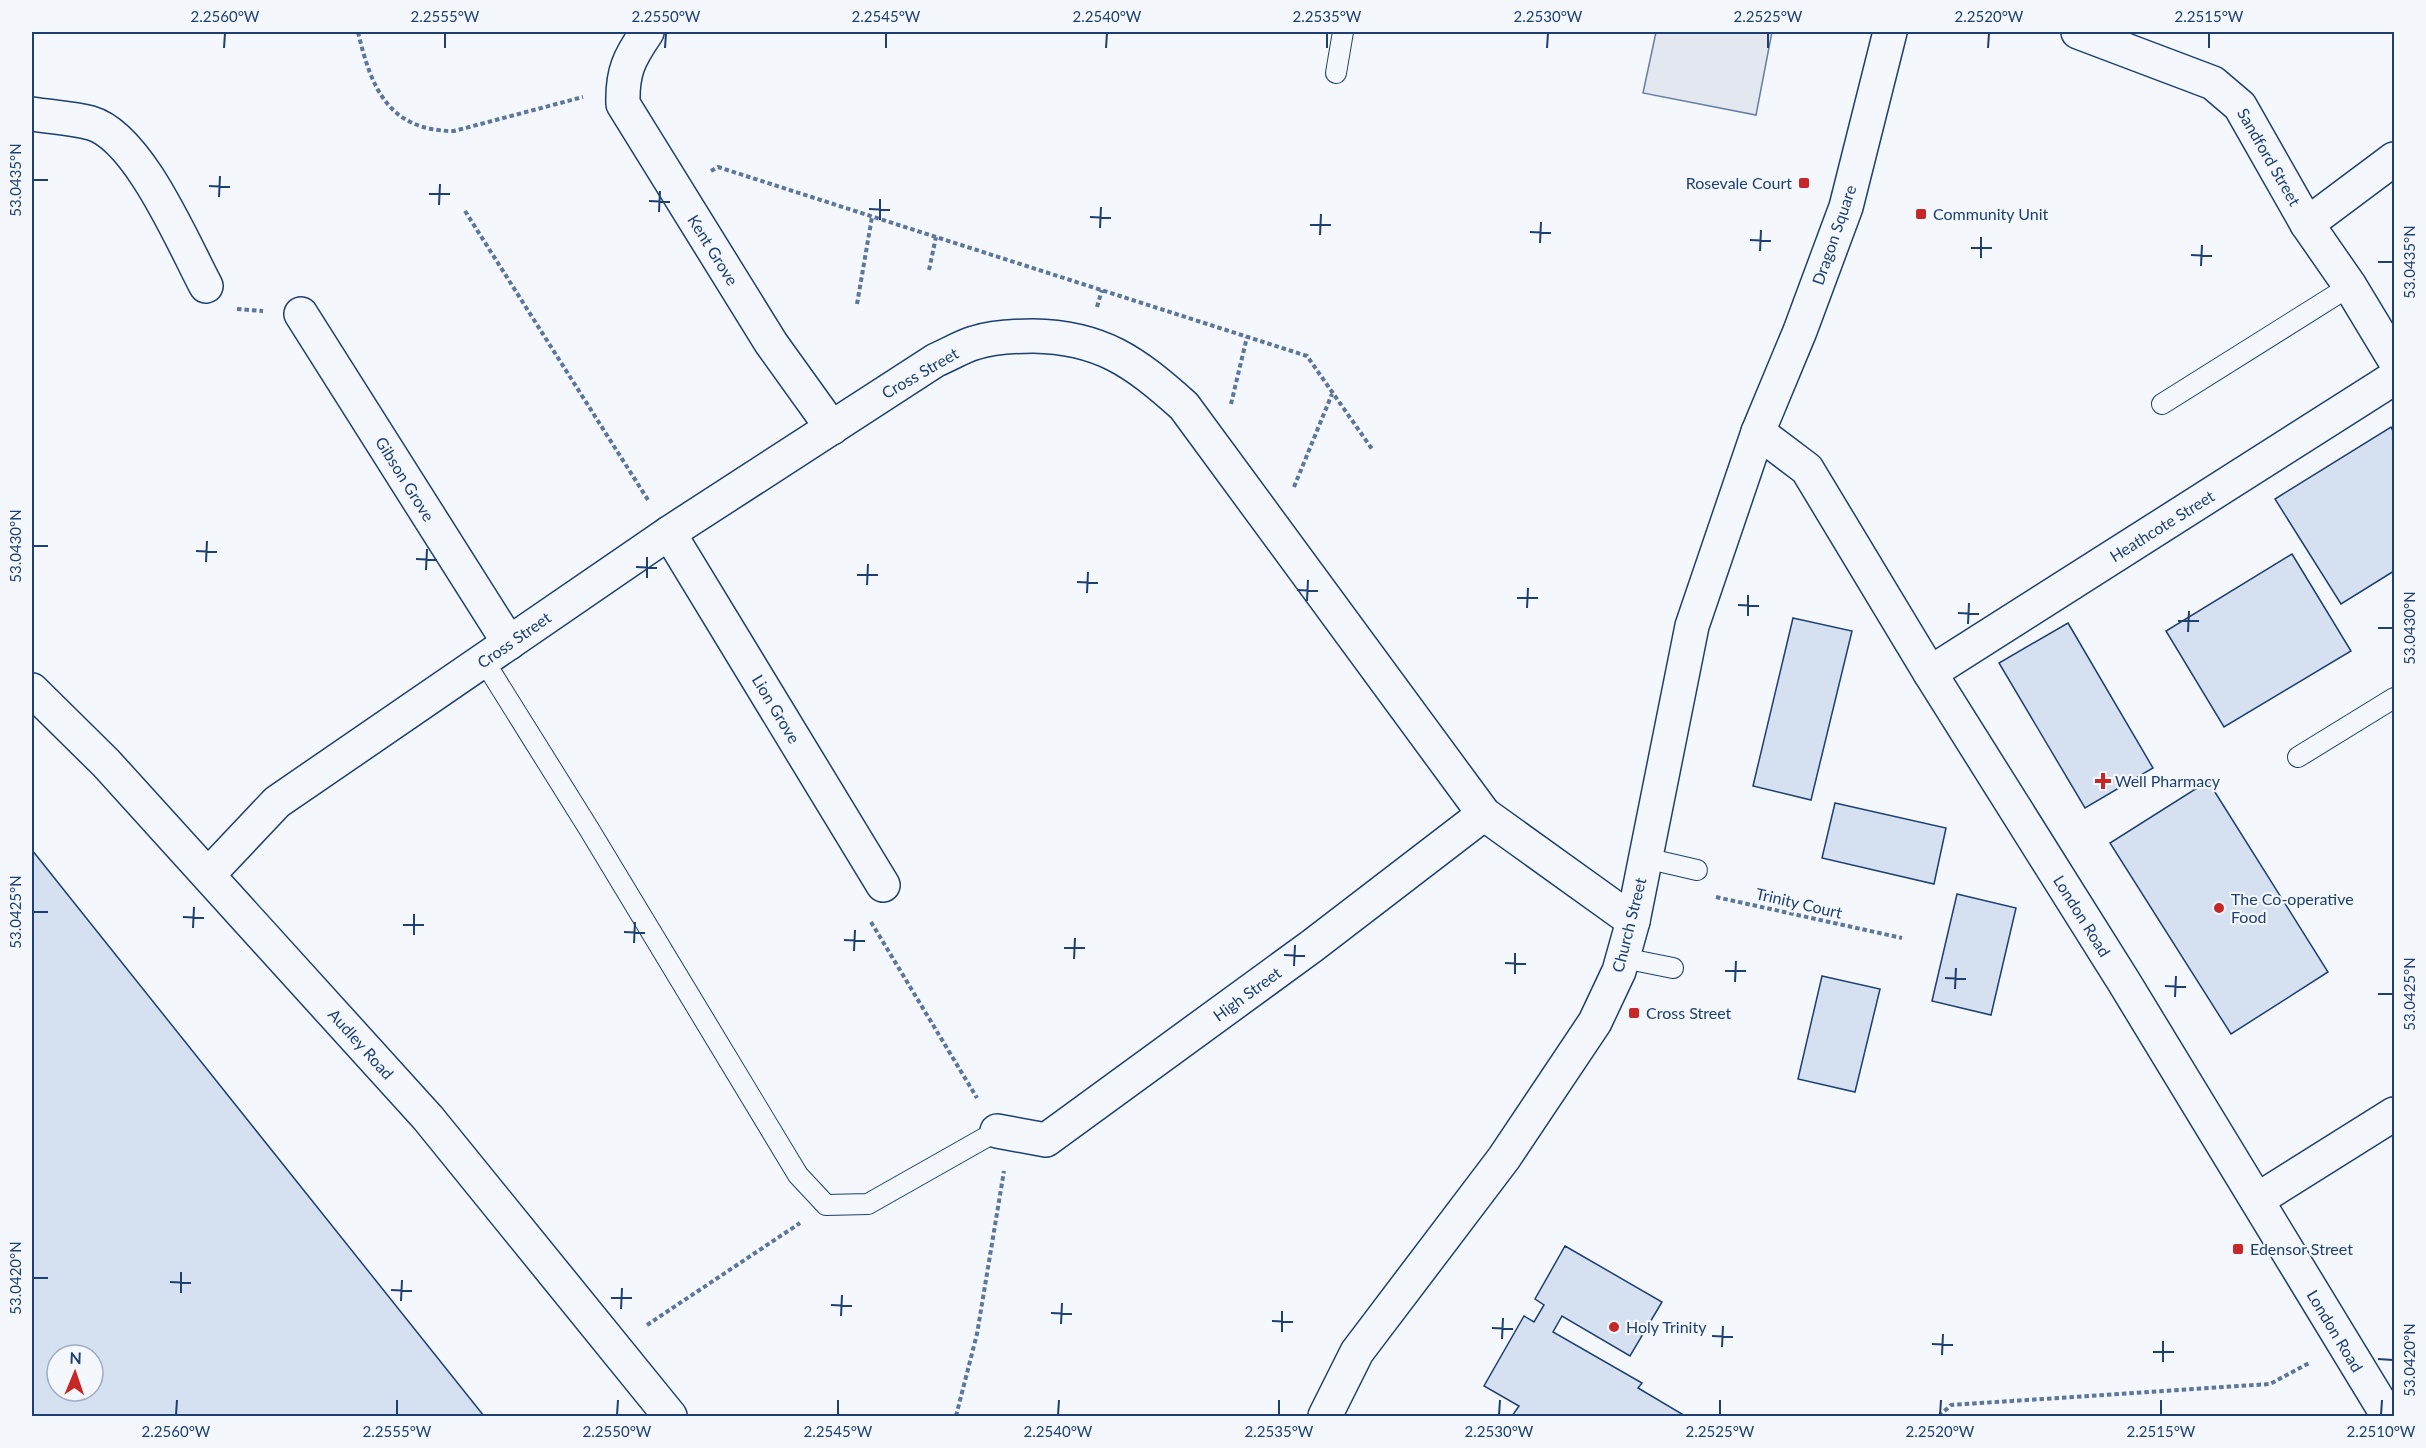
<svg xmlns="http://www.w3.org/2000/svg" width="2426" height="1448" font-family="Lato,sans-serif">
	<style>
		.parking { fill: #e3e8f0; stroke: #687fa3; stroke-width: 1.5 }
		.building { fill: #d5e0f0; stroke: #1d3f73; stroke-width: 1.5; fill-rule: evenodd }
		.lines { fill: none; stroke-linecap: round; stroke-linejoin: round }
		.lane-casing { stroke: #1d3f73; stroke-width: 22 }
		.street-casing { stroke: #1d3f73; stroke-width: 36 }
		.secondary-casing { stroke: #1d3f73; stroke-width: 36 }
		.path { stroke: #5e769c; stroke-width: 4; stroke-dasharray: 4.5 3; stroke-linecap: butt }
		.lane { stroke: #f4f7fb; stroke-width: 20 }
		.street { stroke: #f4f7fb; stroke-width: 33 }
		.secondary { stroke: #f4f7fb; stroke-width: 33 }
		.ticks { fill: none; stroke: #1d3f73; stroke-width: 2 }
		.poi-dot { fill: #c62828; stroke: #f4f7fb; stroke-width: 2 }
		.labels { text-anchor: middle; stroke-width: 4.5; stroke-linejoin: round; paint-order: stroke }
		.street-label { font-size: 16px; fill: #1d3f73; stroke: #f4f7fb }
		.poi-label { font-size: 16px; fill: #1d3f73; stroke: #f4f7fb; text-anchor: start }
		.neatline { fill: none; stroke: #1d3f73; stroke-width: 2 }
		.ticks-label { font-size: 15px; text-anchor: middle; fill: #1d3f73 }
	</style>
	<rect width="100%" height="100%" fill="#f4f7fb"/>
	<path class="parking" d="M 1656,32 L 1772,32 L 1756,115 L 1643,93 Z"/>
	<g class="building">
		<path d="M 2391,427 L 2394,433 L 2394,571 L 2341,604 L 2275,499 Z"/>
		<path d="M 2292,554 L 2351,651 L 2224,727 L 2166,631 Z"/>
		<path d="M 1793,618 L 1852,631 L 1811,800 L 1753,786 Z"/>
		<path d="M 2068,623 L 2153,768 L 2085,808 L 1999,663 Z"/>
		<path d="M 2208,781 L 2328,972 L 2231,1034 L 2110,843 Z"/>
		<path d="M 1835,803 L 1946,828 L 1934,884 L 1822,858 Z"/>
		<path d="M 32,850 L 484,1416 L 32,1416 ZM 57,1355 L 93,1355 L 93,1391 L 57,1391 Z"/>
		<path d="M 1957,894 L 2016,908 L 1991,1015 L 1932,1001 Z"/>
		<path d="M 1822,976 L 1880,989 L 1855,1092 L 1798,1079 Z"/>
		<path d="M 1565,1246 L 1662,1302 L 1630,1356 L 1562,1316 L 1553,1332 L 1642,1383 L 1638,1388 L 1682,1414 L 1681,1416 L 1512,1416 L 1519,1406 L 1484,1386 L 1524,1316 L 1534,1322 L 1544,1305 L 1535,1299 Z"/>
	</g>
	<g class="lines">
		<g class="lane-casing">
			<g id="lane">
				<path d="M 1336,73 L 1343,32"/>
				<path d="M 2162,404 L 2350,286"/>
				<path d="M 484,661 L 589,829 L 798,1175 L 826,1205 L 868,1204 L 997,1131"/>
				<path d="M 2298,757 L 2394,698"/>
				<path d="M 1645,858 L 1697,870"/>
				<path d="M 1623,958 L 1673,968"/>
			</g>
		</g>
		<g class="street-casing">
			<g id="street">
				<path d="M 647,32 C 629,58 622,72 623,104 L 771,343 L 832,428"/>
				<path d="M 2078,32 L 2213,83 L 2240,106 L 2307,224 L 2350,286 L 2394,359"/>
				<path d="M 32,114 C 51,117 72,118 91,123 C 139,137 183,243 206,286"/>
				<path d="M 2307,224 L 2394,159"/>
				<path d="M 301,314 L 509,643"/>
				<path d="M 669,533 L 883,885"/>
				<path d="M 1930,673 L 2394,378"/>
				<path d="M 208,875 L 277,802 L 669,533 L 936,360 C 948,355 961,347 974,343 C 992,337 1014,336 1033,336 C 1101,337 1135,362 1184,406 L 1484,814 L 1633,921"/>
				<path d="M 997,1131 L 1046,1140 L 1312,946 L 1484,814"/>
				<path d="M 2257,1200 L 2394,1114"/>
			</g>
		</g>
		<g class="secondary-casing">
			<g id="secondary">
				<path d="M 1758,432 L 1807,469 L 1930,673 L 2124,982 L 2388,1416"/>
				<path d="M 32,690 L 106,763 L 428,1118 L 670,1416"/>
				<path d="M 1325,1416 L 1357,1352 L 1504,1158 L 1595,1022 L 1619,971 L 1633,921 L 1692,626 L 1758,432 L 1800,331 L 1846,207 L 1890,32"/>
			</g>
		</g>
		<g class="path">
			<path d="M 358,32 C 371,87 388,131 454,131 L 583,97"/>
			<path d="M 711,171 L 718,167 L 1307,356 L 1372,449"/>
			<path d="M 465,211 L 648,500"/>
			<path d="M 929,270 L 936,237"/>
			<path d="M 857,304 L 872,217"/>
			<path d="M 1097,307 L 1102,290"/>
			<path d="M 237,309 L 263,311"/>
			<path d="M 1231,404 L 1247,337"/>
			<path d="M 1294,487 L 1332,394"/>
			<path d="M 1716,897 L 1902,938"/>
			<path d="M 871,922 L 977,1098"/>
			<path d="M 647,1325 L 800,1223"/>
			<path d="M 956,1416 L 977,1334 L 1004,1171"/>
			<path d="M 1939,1416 L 1951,1405 L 2270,1384 L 2311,1362"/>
		</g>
		<use href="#lane" class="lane"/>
		<use href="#street" class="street"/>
		<use href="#secondary" class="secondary"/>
	</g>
	<path class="ticks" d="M 224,48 L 225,33M 445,48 L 445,33M 665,48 L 666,33M 886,48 L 886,33M 1106,48 L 1107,33M 1327,48 L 1327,33M 1547,48 L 1548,33M 1768,48 L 1768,33M 1988,48 L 1989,33M 2209,48 L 2209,33M 33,180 L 48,180M 209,186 L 230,187M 429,194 L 450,194M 219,197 L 220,176M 649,201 L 670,202M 439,205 L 440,184M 869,209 L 890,210M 659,212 L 660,191M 1090,217 L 1111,218M 880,220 L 880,199M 1310,225 L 1331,225M 1100,228 L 1101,207M 1530,232 L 1551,233M 1320,235 L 1321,214M 1750,240 L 1771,241M 1540,243 L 1541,222M 1971,248 L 1992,248M 1760,251 L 1761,230M 2191,255 L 2212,256M 1981,258 L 1981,237M 2378,262 L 2393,262M 2201,266 L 2202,245M 33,546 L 48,546M 196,551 L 217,552M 416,559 L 437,560M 206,562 L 207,541M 636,567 L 657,568M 426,570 L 427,549M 857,575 L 878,575M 647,578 L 647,557M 1077,582 L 1098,583M 867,585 L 868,564M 1297,590 L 1318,591M 1087,593 L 1088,572M 1517,598 L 1538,598M 1307,601 L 1308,580M 1738,605 L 1759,606M 1527,608 L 1528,588M 1958,613 L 1979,614M 1748,616 L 1748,595M 2178,621 L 2199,621M 1968,624 L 1969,603M 2378,628 L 2393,628M 2188,632 L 2189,611M 33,912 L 48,912M 183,917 L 204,918M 403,925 L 424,925M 193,928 L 194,907M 624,932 L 645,933M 414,935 L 414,914M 844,940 L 865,941M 634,943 L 635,922M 1064,948 L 1085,948M 854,951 L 855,930M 1284,955 L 1305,956M 1074,959 L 1075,938M 1505,963 L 1526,964M 1294,966 L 1295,945M 1725,971 L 1746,971M 1515,974 L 1515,953M 1945,978 L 1966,979M 1735,982 L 1736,961M 2165,986 L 2186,987M 1955,989 L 1956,968M 2378,994 L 2393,994M 2175,997 L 2176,976M 33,1278 L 48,1278M 170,1282 L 191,1283M 391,1290 L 412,1291M 181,1293 L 181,1272M 611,1298 L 632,1298M 401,1301 L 402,1280M 831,1305 L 852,1306M 621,1309 L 622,1288M 1051,1313 L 1072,1314M 841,1316 L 842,1295M 1272,1321 L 1293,1322M 1061,1324 L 1062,1303M 1492,1328 L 1513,1329M 1282,1332 L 1282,1311M 1712,1336 L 1733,1337M 1502,1339 L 1503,1318M 1932,1344 L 1953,1345M 1722,1347 L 1723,1326M 2153,1352 L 2174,1352M 1942,1355 L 1943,1334M 2378,1359 L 2393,1360M 2163,1362 L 2163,1341M 176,1415 L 177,1400M 397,1415 L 397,1400M 617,1415 L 618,1400M 838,1415 L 838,1400M 1058,1415 L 1059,1400M 1279,1415 L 1279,1400M 1499,1415 L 1500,1400M 1720,1415 L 1720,1400M 1940,1415 L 1941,1400M 2161,1415 L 2161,1400M 2381,1415 L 2382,1400"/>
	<g class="poi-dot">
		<rect x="1798" y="177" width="12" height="12" rx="3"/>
		<rect x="1915" y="208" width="12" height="12" rx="3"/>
		<path d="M2100 772h6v6h6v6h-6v6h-6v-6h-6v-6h6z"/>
		<circle cx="2219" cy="908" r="6"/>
		<rect x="1628" y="1007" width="12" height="12" rx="3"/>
		<rect x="2232" y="1243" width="12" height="12" rx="3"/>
		<circle cx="1614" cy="1327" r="6"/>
	</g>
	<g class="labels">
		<g class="street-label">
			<text transform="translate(2269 157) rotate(60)" y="6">Sandford Street</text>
			<text transform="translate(1834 235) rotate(-71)" y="6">Dragon Square</text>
			<text transform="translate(713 250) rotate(58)" y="6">Kent Grove</text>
			<text transform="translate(920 373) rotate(-30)" y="6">Cross Street</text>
			<text transform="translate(405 479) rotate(58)" y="6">Gibson Grove</text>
			<text transform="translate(2162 526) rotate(-32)" y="6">Heathcote Street</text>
			<text transform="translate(514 640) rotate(-35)" y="6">Cross Street</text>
			<text transform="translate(776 709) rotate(59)" y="6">Lion Grove</text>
			<text transform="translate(1799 903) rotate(13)" y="6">Trinity Court</text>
			<text transform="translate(2082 916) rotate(58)" y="6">London Road</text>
			<text transform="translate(1629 925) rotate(-76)" y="6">Church Street</text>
			<text transform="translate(1247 994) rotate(-36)" y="6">High Street</text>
			<text transform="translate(361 1044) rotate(48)" y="6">Audley Road</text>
			<text transform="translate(2335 1331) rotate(59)" y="6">London Road</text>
		</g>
		<g class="poi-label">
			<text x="1792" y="189" text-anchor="end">Rosevale Court</text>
			<text x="1933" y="220">Community Unit</text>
			<text x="2115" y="787">Well Pharmacy</text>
			<text x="2231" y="905">The Co-operative<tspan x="2231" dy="18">Food</tspan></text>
			<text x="1646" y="1019">Cross Street</text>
			<text x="2250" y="1255">Edensor Street</text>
			<text x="1626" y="1333">Holy Trinity</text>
		</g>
	</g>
	<rect width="2426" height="1448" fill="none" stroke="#f4f7fb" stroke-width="66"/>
	<g transform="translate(75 1373) rotate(2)"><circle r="28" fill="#f4f7fb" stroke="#9eadc5" stroke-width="1.5"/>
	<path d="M0-4.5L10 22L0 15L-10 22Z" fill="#c62828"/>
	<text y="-9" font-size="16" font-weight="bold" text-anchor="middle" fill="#1d3f73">N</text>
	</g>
	<rect x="33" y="33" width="2360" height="1382" class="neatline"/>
	<g class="ticks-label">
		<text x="225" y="22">2.2560°W</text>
		<text x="445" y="22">2.2555°W</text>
		<text x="666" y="22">2.2550°W</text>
		<text x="886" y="22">2.2545°W</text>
		<text x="1107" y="22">2.2540°W</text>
		<text x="1327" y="22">2.2535°W</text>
		<text x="1548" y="22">2.2530°W</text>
		<text x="1768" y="22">2.2525°W</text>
		<text x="1989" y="22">2.2520°W</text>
		<text x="2209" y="22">2.2515°W</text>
		<text transform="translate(16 180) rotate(-90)" y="5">53.0435°N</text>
		<text transform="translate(2410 262) rotate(-90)" y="5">53.0435°N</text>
		<text transform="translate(16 546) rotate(-90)" y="5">53.0430°N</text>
		<text transform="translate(2410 628) rotate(-90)" y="5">53.0430°N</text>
		<text transform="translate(16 912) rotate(-90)" y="5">53.0425°N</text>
		<text transform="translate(2410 994) rotate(-90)" y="5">53.0425°N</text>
		<text transform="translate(16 1278) rotate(-90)" y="5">53.0420°N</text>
		<text transform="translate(2410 1360) rotate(-90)" y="5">53.0420°N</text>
		<text x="176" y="1437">2.2560°W</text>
		<text x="397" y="1437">2.2555°W</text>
		<text x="617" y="1437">2.2550°W</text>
		<text x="838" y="1437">2.2545°W</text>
		<text x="1058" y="1437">2.2540°W</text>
		<text x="1279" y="1437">2.2535°W</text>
		<text x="1499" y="1437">2.2530°W</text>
		<text x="1720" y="1437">2.2525°W</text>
		<text x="1940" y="1437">2.2520°W</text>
		<text x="2161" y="1437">2.2515°W</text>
		<text x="2381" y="1437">2.2510°W</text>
	</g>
</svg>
